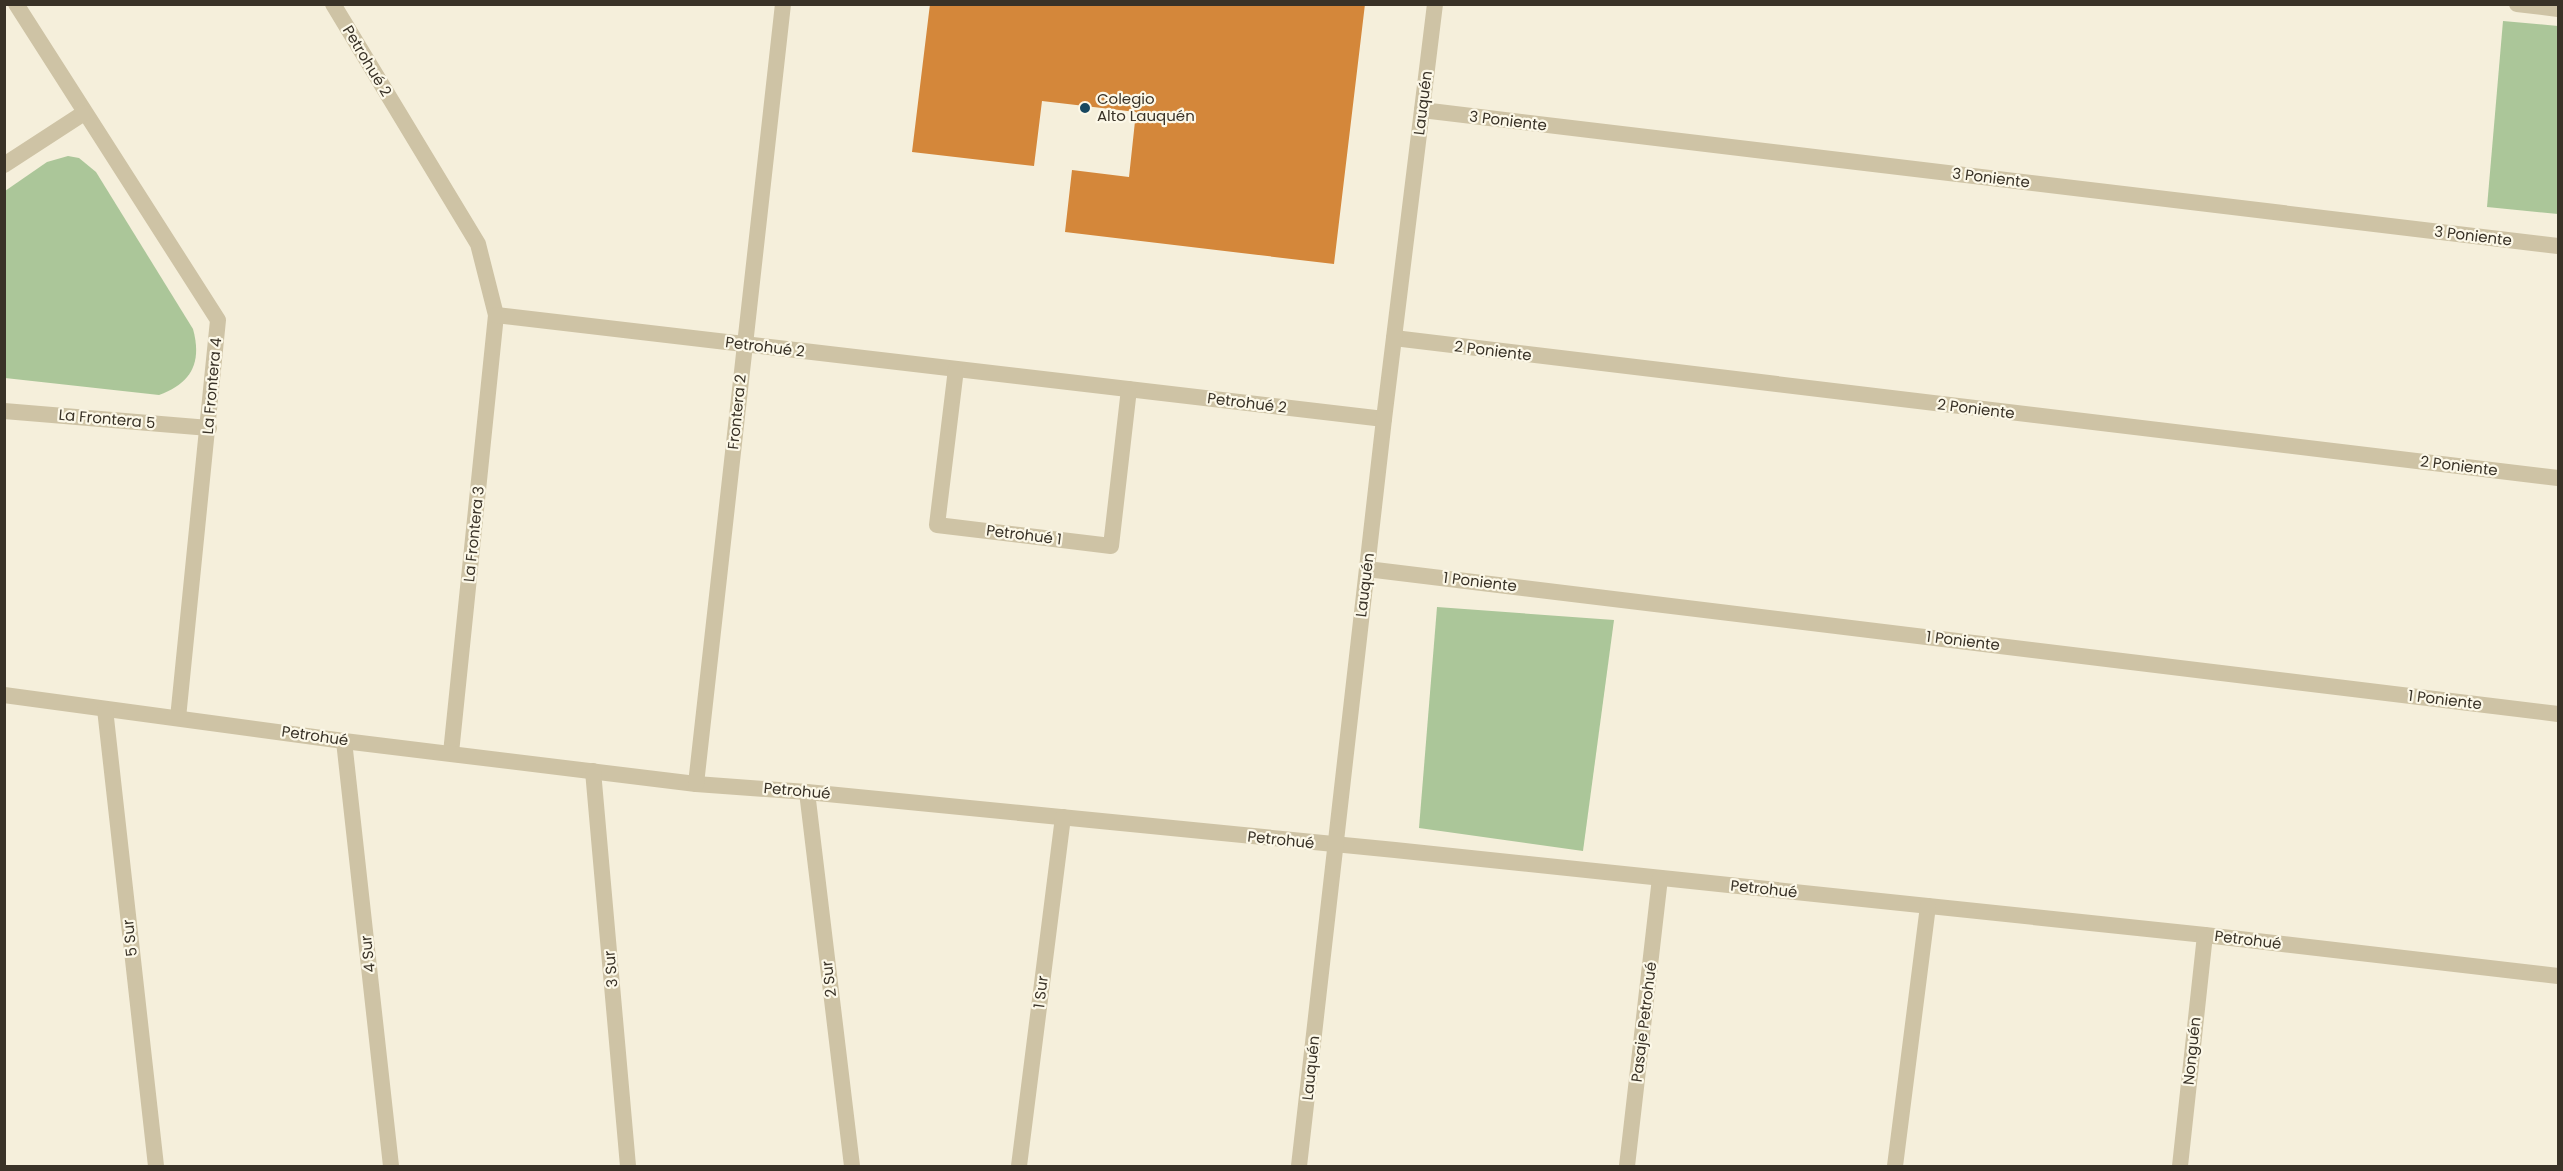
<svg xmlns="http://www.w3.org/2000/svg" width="2563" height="1171" font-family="Poppins,sans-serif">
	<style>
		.green { fill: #abc699 }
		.building { fill: #d4873a }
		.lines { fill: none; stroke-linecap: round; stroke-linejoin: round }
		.minor { stroke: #cec3a5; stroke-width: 16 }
		.tertiary { stroke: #cec3a5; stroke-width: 16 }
		.poi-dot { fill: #184860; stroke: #fcf8e8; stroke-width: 2 }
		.labels { text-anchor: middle; stroke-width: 4.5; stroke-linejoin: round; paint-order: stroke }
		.street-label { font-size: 15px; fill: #393227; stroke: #fcf8e8 }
		.poi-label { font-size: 15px; fill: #393227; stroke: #fcf8e8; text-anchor: start }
	</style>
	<rect width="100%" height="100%" fill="#f5efdb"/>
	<g class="green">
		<path d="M 2503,21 L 2558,26 L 2558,214 L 2487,207 Z"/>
		<path d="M 68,156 L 79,158 L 96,172 L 193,329 C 202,362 192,383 159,395 L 5,378 L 5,191 L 47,162 Z"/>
		<path d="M 1437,607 L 1614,620 L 1583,851 L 1419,828 Z"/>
	</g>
	<path class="building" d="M 930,4 L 1365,4 L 1334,264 L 1065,232 L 1072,170 L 1129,177 L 1136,112 L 1042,101 L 1034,166 L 912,152 Z"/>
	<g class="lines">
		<g class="minor">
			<path d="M 16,4 L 218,320 L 178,718"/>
			<path d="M 333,4 L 478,244 L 496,315 L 451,753"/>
			<path d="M 2517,4 L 2558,9"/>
			<path d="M 1422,110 L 2558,246"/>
			<path d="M 4,165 L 84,113"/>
			<path d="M 496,315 L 1384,419"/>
			<path d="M 1394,338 L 2558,478"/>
			<path d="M 956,369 L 937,525 L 1111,546 L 1129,389"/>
			<path d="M 4,411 L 209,428"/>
			<path d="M 1367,569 L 2558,714"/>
			<path d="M 4,695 L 344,741 L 696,784 L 807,792 L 1395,850 L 2205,935 L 2558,976"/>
			<path d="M 105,709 L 156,1166"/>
			<path d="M 344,741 L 391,1166"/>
			<path d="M 593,771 L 628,1166"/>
			<path d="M 696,784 L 783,4"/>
			<path d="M 807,792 L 852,1166"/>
			<path d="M 1019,1166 L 1063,817"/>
			<path d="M 1627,1166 L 1660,878"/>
			<path d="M 1895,1166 L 1928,906"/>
			<path d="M 2180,1166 L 2205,935"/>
		</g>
		<path class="tertiary" d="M 1299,1166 L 1384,419 L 1435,4"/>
	</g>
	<circle class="poi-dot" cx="1085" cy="108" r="6"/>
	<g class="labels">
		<g class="street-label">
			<text transform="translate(367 61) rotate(59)" y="5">Petrohué 2</text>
			<text transform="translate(1423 103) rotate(-83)" y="5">Lauquén</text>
			<text transform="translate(1508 121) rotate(7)" y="5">3 Poniente</text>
			<text transform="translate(1991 178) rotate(7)" y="5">3 Poniente</text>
			<text transform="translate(2473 236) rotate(7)" y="5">3 Poniente</text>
			<text transform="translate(765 347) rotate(7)" y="5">Petrohué 2</text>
			<text transform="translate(1493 351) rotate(7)" y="5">2 Poniente</text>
			<text transform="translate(212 386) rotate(-85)" y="5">La Frontera 4</text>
			<text transform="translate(1247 403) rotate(7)" y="5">Petrohué 2</text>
			<text transform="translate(1976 409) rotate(7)" y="5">2 Poniente</text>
			<text transform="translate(737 412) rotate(-84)" y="5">Frontera 2</text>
			<text transform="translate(107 419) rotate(5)" y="5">La Frontera 5</text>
			<text transform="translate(2459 466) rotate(7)" y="5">2 Poniente</text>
			<text transform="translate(474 534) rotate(-84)" y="5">La Frontera 3</text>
			<text transform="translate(1024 535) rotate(7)" y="5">Petrohué 1</text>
			<text transform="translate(1480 582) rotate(7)" y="5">1 Poniente</text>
			<text transform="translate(1365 585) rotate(-83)" y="5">Lauquén</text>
			<text transform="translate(1963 641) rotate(7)" y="5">1 Poniente</text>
			<text transform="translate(2445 700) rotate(7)" y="5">1 Poniente</text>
			<text transform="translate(315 736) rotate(8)" y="5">Petrohué</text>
			<text transform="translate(797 791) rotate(5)" y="5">Petrohué</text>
			<text transform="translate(1281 840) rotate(6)" y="5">Petrohué</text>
			<text transform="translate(1764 889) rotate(6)" y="5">Petrohué</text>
			<text transform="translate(130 938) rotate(-96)" y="5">5 Sur</text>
			<text transform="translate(2248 940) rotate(7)" y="5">Petrohué</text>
			<text transform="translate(368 954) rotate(-96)" y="5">4 Sur</text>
			<text transform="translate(611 969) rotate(-95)" y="5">3 Sur</text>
			<text transform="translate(829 979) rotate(-97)" y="5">2 Sur</text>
			<text transform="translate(1041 992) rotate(-83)" y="5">1 Sur</text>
			<text transform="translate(1644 1022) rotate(-83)" y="5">Pasaje Petrohué</text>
			<text transform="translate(2192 1051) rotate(-84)" y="5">Nonguén</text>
			<text transform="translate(1311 1068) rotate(-84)" y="5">Lauquén</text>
		</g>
		<g class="poi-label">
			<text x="1097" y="104">Colegio<tspan x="1097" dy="17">Alto Lauquén</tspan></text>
		</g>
	</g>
	<rect width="2563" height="1171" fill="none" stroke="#393227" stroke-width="12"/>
</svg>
